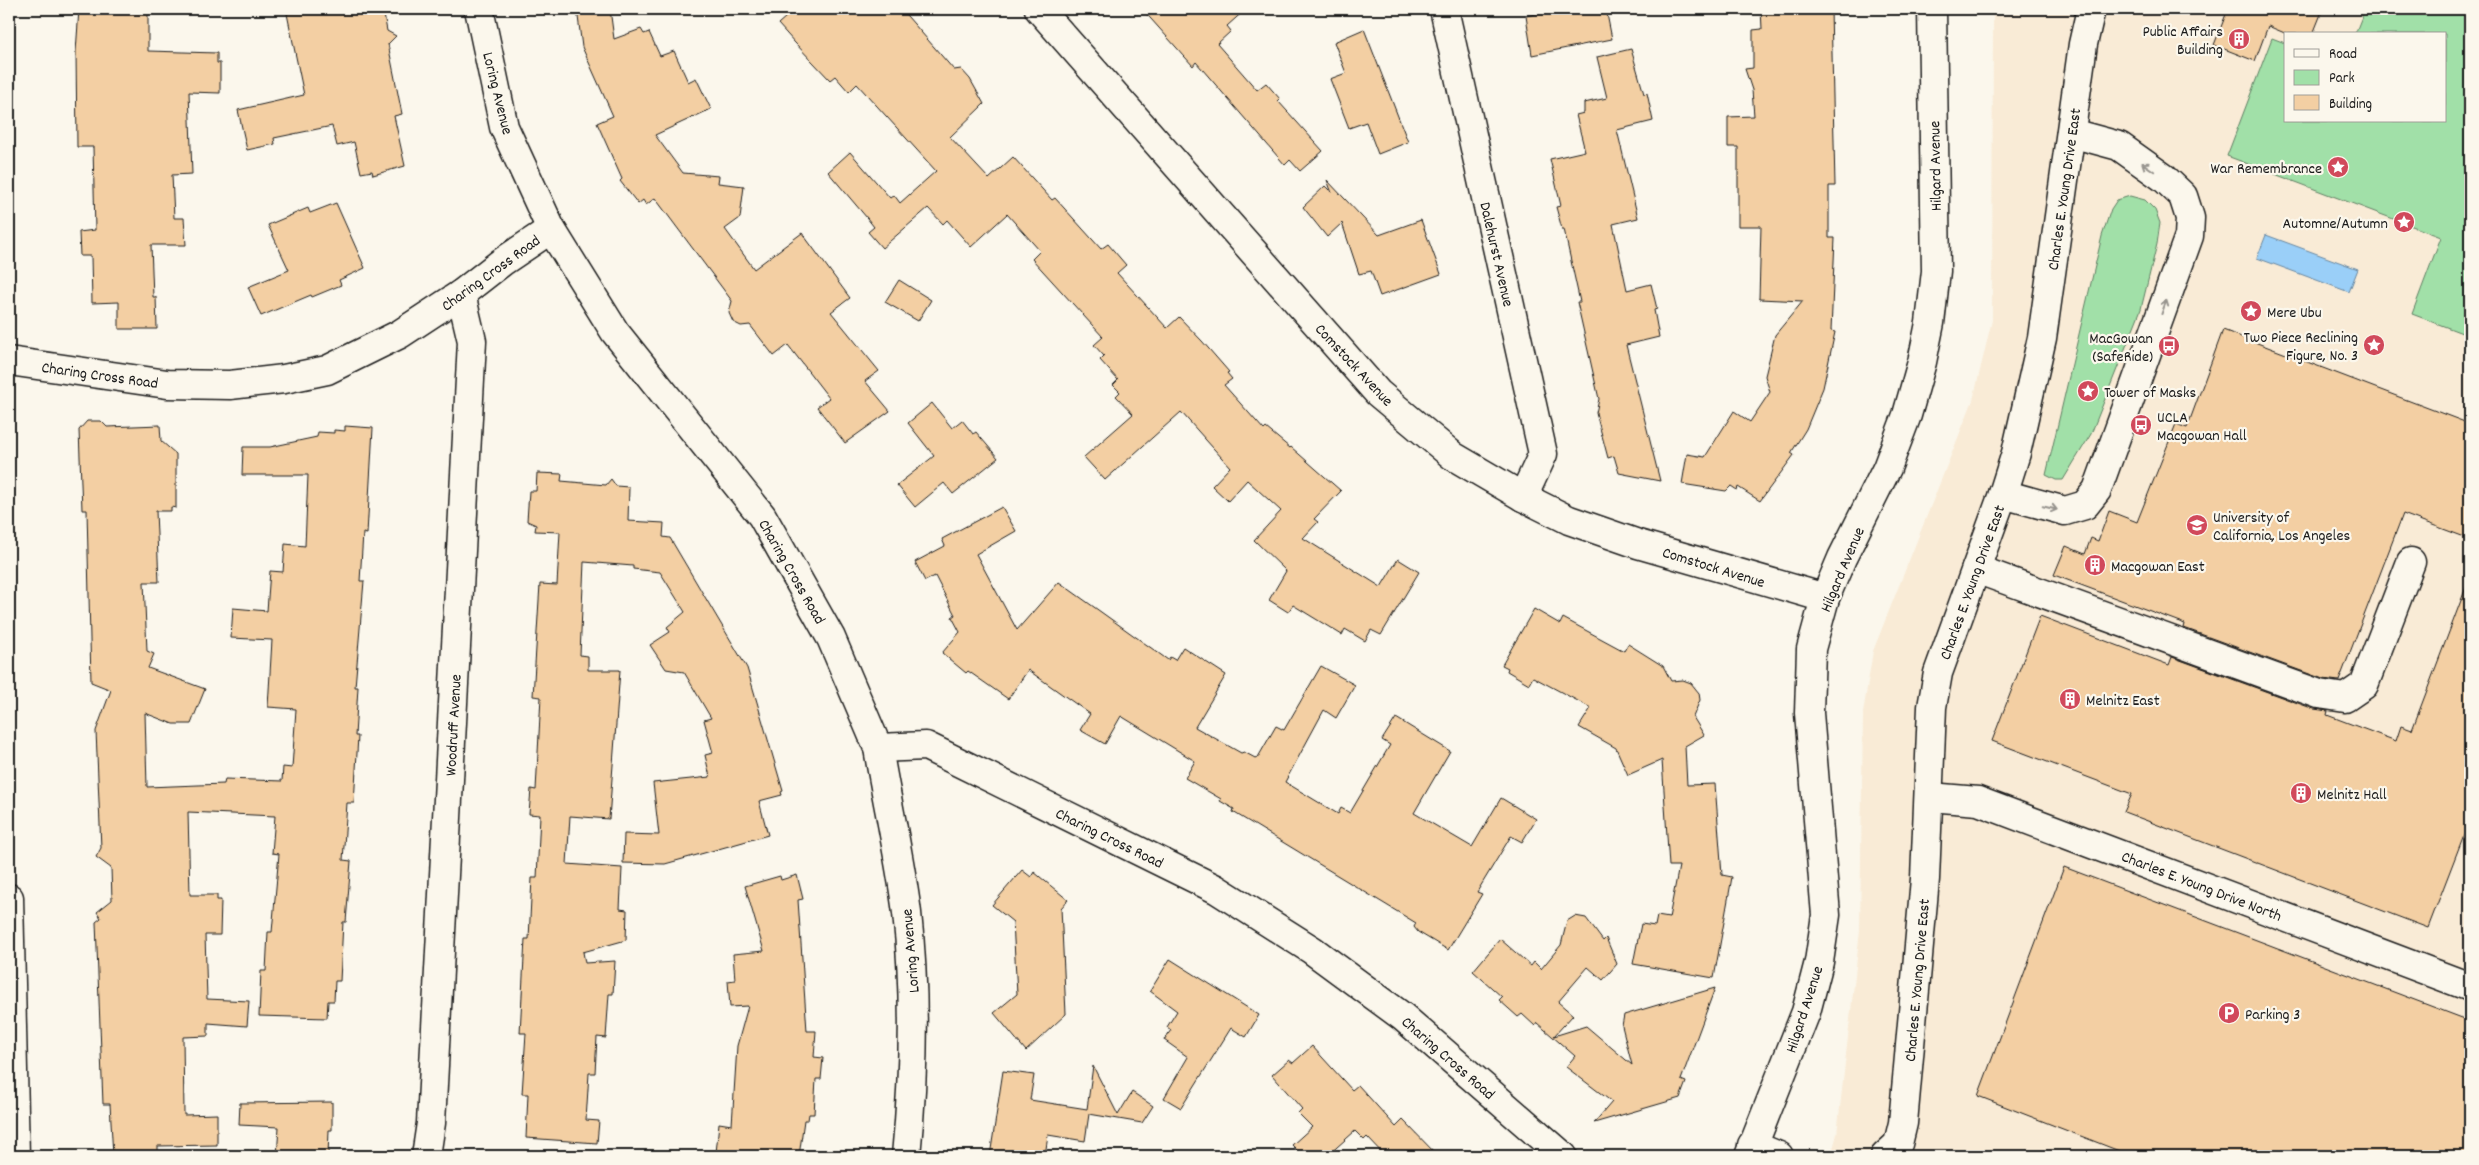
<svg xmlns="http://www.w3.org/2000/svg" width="2479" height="1165" font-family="Dekko,sans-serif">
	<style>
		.built { fill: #f9ebd6; fill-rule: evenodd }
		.green { fill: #a1e0a8; stroke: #5e7e62 }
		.water { fill: #9acff8; stroke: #6887a0 }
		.building { fill: #f3cfa3; stroke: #1c1c1c }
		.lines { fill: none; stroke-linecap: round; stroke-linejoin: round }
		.minor-casing { stroke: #1c1c1c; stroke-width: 31 }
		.minor { stroke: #fbf7ec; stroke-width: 28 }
		.oneway { stroke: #97948e }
		.labels { text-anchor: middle; stroke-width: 4.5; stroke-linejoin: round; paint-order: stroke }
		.poi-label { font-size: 16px; fill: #1c1c1c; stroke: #fbf7ec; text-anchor: start }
		.street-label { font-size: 16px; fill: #1c1c1c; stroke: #fbf7ec }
	</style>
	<rect width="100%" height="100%" fill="#fbf7ec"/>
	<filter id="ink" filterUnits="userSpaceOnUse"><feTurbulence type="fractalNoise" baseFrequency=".02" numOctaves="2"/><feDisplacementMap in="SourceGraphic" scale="10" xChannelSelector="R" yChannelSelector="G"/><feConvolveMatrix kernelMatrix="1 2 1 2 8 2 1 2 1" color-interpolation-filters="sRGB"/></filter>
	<g filter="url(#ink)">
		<path class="built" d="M 1993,9 L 2470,9 L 2470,1156 L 1831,1156 L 1837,1134 L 1860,931 L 1863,713 L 1873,651 L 1973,400 L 1992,320 ZM 2285,34 L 2445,34 L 2445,121 L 2285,121 Z"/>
		<g class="green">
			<path d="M 2365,9 L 2470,9 L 2470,336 L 2412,314 L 2441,237 L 2227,156 L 2272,38 L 2285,43 L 2285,121 L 2445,121 L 2445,34 L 2355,34 Z"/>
			<path d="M 2130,196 L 2145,200 L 2155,210 L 2160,223 L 2157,244 L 2141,309 L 2091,434 L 2063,480 L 2056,480 L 2046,475 L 2102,236 L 2111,209 L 2117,200 Z"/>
		</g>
		<path class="water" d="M 2266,235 L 2358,269 L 2349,292 L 2257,258 Z"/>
		<g class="building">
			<path d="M 79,9 L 148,10 L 148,51 L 217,53 L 217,63 L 220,63 L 220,93 L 189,92 L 192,174 L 172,175 L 174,218 L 184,218 L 186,245 L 151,245 L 153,297 L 156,297 L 157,329 L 119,329 L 119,302 L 92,303 L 91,256 L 80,256 L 79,232 L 95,230 L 93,147 L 77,147 L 76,52 Z"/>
			<path d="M 286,9 L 383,9 L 387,31 L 396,36 L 388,44 L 402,114 L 394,116 L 405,166 L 373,175 L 372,171 L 361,173 L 354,142 L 337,146 L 332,126 L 274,138 L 275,144 L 247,150 L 238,110 L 304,95 Z"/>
			<path d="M 577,9 L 610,9 L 614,39 L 641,29 L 644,34 L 649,32 L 660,56 L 674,51 L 688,82 L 696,78 L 711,109 L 655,135 L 683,173 L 719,176 L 718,183 L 744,186 L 740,218 L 725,229 L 754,269 L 802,233 L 850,298 L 831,312 L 879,371 L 865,381 L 890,411 L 845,443 L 817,407 L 829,398 L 788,345 L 774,356 L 750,325 L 741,326 L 733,322 L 729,313 L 732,301 L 655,198 L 646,205 L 643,200 L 638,204 L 620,181 L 622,179 L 597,123 L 613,116 L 582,47 Z"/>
			<path d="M 795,9 L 901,9 L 954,70 L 961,69 L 970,79 L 984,104 L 950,137 L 989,179 L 1013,157 L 1052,200 L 1055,198 L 1101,249 L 1108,244 L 1126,265 L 1117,273 L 1167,328 L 1179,317 L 1202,341 L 1229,372 L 1227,373 L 1232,379 L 1224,385 L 1264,430 L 1266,428 L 1290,448 L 1291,447 L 1341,491 L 1314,519 L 1318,522 L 1303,538 L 1381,587 L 1398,559 L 1419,572 L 1381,635 L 1371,630 L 1365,641 L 1345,629 L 1342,635 L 1293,605 L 1288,612 L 1269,600 L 1286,571 L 1254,540 L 1281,511 L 1247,480 L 1228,501 L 1212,486 L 1230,467 L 1181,412 L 1105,480 L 1084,457 L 1133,414 L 1116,396 L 1120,392 L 1113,385 L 1118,380 L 1100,360 L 1104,356 L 1094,345 L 1103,337 L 1032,259 L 1040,251 L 1007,214 L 971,247 L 947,220 L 943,224 L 928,208 L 882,248 L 868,232 L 874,227 L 867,218 L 828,172 L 850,152 L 890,198 L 894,195 L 900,203 L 936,171 L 857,84 L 849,92 L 835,76 L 830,80 L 795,43 L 778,24 Z"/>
			<path d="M 1142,9 L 1246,9 L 1227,26 L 1231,31 L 1217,44 L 1257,90 L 1266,83 L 1280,99 L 1278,101 L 1323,151 L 1300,171 L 1290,160 L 1285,165 L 1196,62 L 1193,66 Z"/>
			<path d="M 1544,9 L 1606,9 L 1612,39 L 1532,55 L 1526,16 L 1545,12 Z"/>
			<path d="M 1761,9 L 1831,9 L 1835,186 L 1829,186 L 1829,238 L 1835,238 L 1831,331 L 1835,332 L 1823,388 L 1806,429 L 1791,453 L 1794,455 L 1760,501 L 1738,487 L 1737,490 L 1731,486 L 1726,491 L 1682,484 L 1687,454 L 1705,457 L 1734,411 L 1750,422 L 1770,392 L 1765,376 L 1775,335 L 1803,301 L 1759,299 L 1761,226 L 1738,226 L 1738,147 L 1728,147 L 1728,117 L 1754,116 L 1752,90 L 1745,69 L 1753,68 L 1753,30 L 1762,29 Z"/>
			<path d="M 2228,9 L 2323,9 L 2313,34 L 2287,34 L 2268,26 L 2255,61 L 2214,45 Z"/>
			<path d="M 1364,29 L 1408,142 L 1378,154 L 1366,122 L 1349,128 L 1330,79 L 1346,73 L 1334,42 Z"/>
			<path d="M 1631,49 L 1644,94 L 1647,93 L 1653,121 L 1617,130 L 1638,218 L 1613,224 L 1627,290 L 1651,284 L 1657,309 L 1654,310 L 1659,337 L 1626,345 L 1660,481 L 1619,473 L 1614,456 L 1608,458 L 1596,413 L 1599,399 L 1577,302 L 1580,302 L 1564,229 L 1562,229 L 1556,207 L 1561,206 L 1550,159 L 1585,151 L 1576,115 L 1584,113 L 1584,103 L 1607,98 L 1597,57 Z"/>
			<path d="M 1327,180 L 1379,235 L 1421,220 L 1441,274 L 1380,296 L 1371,271 L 1359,274 L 1342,223 L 1327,237 L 1303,207 L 1325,186 L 1332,193 Z"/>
			<path d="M 336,203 L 365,268 L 339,280 L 341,285 L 312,297 L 311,295 L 261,316 L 248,287 L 289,270 L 268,225 L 308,208 L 310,213 Z"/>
			<path d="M 899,280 L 931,300 L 918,321 L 885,302 Z"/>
			<path d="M 2223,330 L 2470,424 L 2470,539 L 2403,514 L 2339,681 L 2323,679 L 2184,628 L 2185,624 L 2054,575 L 2066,546 L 2085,554 L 2091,538 L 2098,541 L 2109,511 L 2137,522 L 2176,424 L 2187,428 Z"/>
			<path d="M 932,403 L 952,428 L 962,420 L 973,434 L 976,432 L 998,458 L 953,494 L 944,483 L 915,507 L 897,485 L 934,456 L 908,423 Z"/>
			<path d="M 87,421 L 101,421 L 107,427 L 160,425 L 161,441 L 176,454 L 176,508 L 171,507 L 171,511 L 156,511 L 159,582 L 144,582 L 147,651 L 154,654 L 148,668 L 205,689 L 191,724 L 173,724 L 145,713 L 147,787 L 224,784 L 225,779 L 282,781 L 283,767 L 292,768 L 296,709 L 268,707 L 272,640 L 231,638 L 233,608 L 267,611 L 270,571 L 283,572 L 285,544 L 305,546 L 308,475 L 242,475 L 243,447 L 270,447 L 317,437 L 318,432 L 334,433 L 334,430 L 345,431 L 345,426 L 373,428 L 367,534 L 363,533 L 360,581 L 364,581 L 355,687 L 358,687 L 355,736 L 358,736 L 354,803 L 347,803 L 343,860 L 351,861 L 346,922 L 343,922 L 340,981 L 335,981 L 334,1001 L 328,1001 L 327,1018 L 259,1016 L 261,971 L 266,971 L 268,932 L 272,932 L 279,854 L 272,853 L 275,816 L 188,812 L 190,895 L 217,895 L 217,900 L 221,900 L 220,935 L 205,935 L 207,999 L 249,1001 L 247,1026 L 208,1023 L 208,1036 L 183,1037 L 184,1115 L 217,1114 L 217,1145 L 158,1146 L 158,1156 L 113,1156 L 110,1104 L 103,1104 L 96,922 L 101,918 L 97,912 L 112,900 L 111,868 L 96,857 L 101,848 L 96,731 L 111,690 L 91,682 L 87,510 L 82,510 L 79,430 Z"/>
			<path d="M 537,473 L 562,474 L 561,481 L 606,485 L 611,479 L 616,486 L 629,487 L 628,521 L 664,523 L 663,537 L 670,538 L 747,668 L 783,791 L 781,792 L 782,795 L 759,801 L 768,835 L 665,864 L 623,863 L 624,834 L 659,835 L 653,783 L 710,777 L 705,755 L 713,753 L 704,720 L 711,718 L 684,672 L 666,669 L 650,645 L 670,632 L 667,627 L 685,612 L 660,572 L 633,569 L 633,566 L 584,562 L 580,655 L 588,656 L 588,670 L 620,670 L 609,819 L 570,816 L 567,864 L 622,868 L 620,909 L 627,910 L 626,940 L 583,952 L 585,963 L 615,961 L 613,994 L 609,994 L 606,1038 L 597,1037 L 595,1073 L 589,1073 L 586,1120 L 599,1121 L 597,1143 L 526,1138 L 528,1094 L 522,1094 L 526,1033 L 520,1033 L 525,939 L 529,939 L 532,878 L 537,878 L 540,815 L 529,814 L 531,789 L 536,790 L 541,697 L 533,696 L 540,584 L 557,585 L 560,532 L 535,531 L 536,525 L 527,521 L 529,491 L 536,491 Z"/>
			<path d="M 1002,507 L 1016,531 L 976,554 L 1017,630 L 1059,582 L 1168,660 L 1170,657 L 1175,660 L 1183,647 L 1226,675 L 1195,727 L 1241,753 L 1244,752 L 1257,759 L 1276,726 L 1284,730 L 1321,666 L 1355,685 L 1336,718 L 1324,710 L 1285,782 L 1338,814 L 1341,808 L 1350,813 L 1390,745 L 1382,740 L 1396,718 L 1450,751 L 1414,813 L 1472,847 L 1501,798 L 1536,819 L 1522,842 L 1511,836 L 1477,892 L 1482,894 L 1448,950 L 1418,932 L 1414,927 L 1416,923 L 1233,812 L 1234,809 L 1220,801 L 1221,799 L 1185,778 L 1195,761 L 1121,716 L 1105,744 L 1080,730 L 1090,714 L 1028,670 L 1008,699 L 968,671 L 966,673 L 942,653 L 960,632 L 952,617 L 955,615 L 935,576 L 925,581 L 915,562 L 945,546 L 942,539 Z"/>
			<path d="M 2468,582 L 2470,582 L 2470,819 L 2428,928 L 2124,812 L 2132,794 L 1992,741 L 2040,616 L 2169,665 L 2172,657 L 2314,709 L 2328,711 L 2327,715 L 2396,741 L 2401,726 L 2412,730 Z"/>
			<path d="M 1534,609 L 1560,624 L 1563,618 L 1624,651 L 1628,644 L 1663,666 L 1671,681 L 1683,680 L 1691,683 L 1699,693 L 1700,700 L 1693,717 L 1704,735 L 1685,746 L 1687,785 L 1715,784 L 1722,875 L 1732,877 L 1714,978 L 1633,964 L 1641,924 L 1655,926 L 1657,916 L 1669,918 L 1679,866 L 1669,866 L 1662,760 L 1628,775 L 1616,748 L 1579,727 L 1591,708 L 1533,677 L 1529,684 L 1507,671 L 1508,668 L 1502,665 Z"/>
			<path d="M 2064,867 L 2470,1021 L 2470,1156 L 2132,1156 L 1978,1096 Z"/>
			<path d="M 1022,870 L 1031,877 L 1034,872 L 1068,900 L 1061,908 L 1066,1014 L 1026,1051 L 994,1013 L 1017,994 L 1013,922 L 992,905 Z"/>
			<path d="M 797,875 L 803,899 L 798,900 L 807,1031 L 816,1031 L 814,1057 L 823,1058 L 821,1079 L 816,1079 L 814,1114 L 809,1114 L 808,1120 L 804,1120 L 799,1156 L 726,1156 L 726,1154 L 716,1153 L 719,1123 L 732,1125 L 737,1046 L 748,1006 L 730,1007 L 728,981 L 735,980 L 733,954 L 764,951 L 745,886 L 780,876 L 781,880 Z"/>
			<path d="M 1575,916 L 1586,918 L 1603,941 L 1606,938 L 1617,964 L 1603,980 L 1588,967 L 1558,1002 L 1573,1015 L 1554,1036 L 1586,1026 L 1632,1065 L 1622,1026 L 1624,1015 L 1715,988 L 1681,1080 L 1686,1082 L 1680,1098 L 1594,1123 L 1612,1102 L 1566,1067 L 1575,1056 L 1537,1023 L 1535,1026 L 1522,1014 L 1518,1017 L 1499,1000 L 1502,997 L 1473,971 L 1500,939 L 1531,966 L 1534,962 L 1541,969 L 1561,945 L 1567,921 Z"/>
			<path d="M 1170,959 L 1259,1015 L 1246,1037 L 1231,1028 L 1181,1108 L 1164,1098 L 1188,1057 L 1164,1040 L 1171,1030 L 1167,1027 L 1177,1011 L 1150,991 Z"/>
			<path d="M 1312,1046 L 1352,1090 L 1358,1085 L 1396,1127 L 1403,1120 L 1438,1156 L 1385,1156 L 1367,1137 L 1364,1140 L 1355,1131 L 1327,1156 L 1303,1156 L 1292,1145 L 1312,1127 L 1298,1113 L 1302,1109 L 1272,1075 L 1289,1060 L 1293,1063 Z"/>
			<path d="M 1093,1066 L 1118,1115 L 1132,1092 L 1153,1106 L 1142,1123 L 1089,1114 L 1085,1141 L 1048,1135 L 1045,1156 L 990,1156 L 1003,1071 L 1034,1075 L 1030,1100 L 1087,1109 Z"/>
			<path d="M 332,1102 L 332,1130 L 329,1130 L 328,1156 L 277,1156 L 279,1127 L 239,1125 L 240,1103 Z"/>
		</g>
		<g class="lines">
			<g class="minor-casing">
				<g id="minor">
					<path d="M 479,9 L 504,127 L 551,229 L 615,332 L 762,516 L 831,638 L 878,748 L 926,746 L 1216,889 L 1312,950 L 1403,1017 L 1563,1156"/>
					<path d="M 1039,9 L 1378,393 L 1453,456 L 1523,497 L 1569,520 L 1638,544 L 1825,598"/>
					<path d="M 1444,9 L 1543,454 L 1523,497"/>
					<path d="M 9,361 L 167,384 L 230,385 L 284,379 L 327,370 L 400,334 L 461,294 L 502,262 L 551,229"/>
					<path d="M 2003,494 L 2065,511 L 2085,505 L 2097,490 L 2189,236 L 2190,218 L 2183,196 L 2164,178 L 2119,146 L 2071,133"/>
					<path d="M 1976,569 L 2319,694 L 2345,698 L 2364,685 L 2411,562"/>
					<path d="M 878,748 C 887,802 900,858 907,913 C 916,994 914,1075 906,1156"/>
					<path d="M 1930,797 L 1978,801 L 2470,987"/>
					<path d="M 9,898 L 15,1156"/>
					<path d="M 1752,1145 L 1779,1156"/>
					<path d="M 426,1156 L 431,1123 L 472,341 L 461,294"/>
					<path d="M 1749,1156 L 1806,1012 L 1819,962 L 1826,915 L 1809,713 L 1811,649 L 1825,598 L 1842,558 L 1887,468 L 1907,415 L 1922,362 L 1930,323 L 1936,271 L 1932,9"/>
					<path d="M 1885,1156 L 1898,1144 L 1903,1123 L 1925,879 L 1932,707 L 1938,673 L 2003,494 L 2016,453 L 2042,338 L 2083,44 L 2091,9"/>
				</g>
			</g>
			<use href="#minor" class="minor"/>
		</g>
		<defs><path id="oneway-shaft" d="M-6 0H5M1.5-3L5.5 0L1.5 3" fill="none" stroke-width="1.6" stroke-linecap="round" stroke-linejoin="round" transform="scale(1.25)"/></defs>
		<g class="oneway">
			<use href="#oneway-shaft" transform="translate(2148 167) rotate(-145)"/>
			<use href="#oneway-shaft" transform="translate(2164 307) rotate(-70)"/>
			<use href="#oneway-shaft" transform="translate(2050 508) rotate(13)"/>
		</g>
	</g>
	<defs>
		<g id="building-disc" transform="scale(1.125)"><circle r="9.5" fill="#d1495b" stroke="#fbf7ec"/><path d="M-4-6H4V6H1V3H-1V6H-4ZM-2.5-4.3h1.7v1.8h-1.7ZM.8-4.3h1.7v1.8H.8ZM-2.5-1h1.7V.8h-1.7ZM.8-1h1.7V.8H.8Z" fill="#fff"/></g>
		<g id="sight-disc" transform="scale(1.125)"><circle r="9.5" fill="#d1495b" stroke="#fbf7ec"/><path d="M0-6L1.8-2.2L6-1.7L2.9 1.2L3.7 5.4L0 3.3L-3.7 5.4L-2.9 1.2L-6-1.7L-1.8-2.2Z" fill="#fff"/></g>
		<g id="bus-disc" transform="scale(1.125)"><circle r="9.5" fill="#d1495b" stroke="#fbf7ec"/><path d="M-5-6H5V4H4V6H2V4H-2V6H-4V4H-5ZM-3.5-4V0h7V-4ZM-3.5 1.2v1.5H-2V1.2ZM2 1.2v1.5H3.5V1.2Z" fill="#fff"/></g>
		<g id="university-disc" transform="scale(1.125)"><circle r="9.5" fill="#d1495b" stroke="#fbf7ec"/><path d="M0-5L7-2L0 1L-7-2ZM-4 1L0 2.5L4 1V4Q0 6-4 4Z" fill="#fff"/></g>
		<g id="parking-disc" transform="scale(1.125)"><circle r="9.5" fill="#d1495b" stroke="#fbf7ec"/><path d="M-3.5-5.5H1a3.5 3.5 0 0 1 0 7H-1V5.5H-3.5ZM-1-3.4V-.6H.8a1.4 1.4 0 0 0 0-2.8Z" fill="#fff"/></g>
	</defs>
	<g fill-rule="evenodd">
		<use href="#building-disc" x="2239" y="39"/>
		<use href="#sight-disc" x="2338" y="167"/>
		<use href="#sight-disc" x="2404" y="222"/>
		<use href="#sight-disc" x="2251" y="311"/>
		<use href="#sight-disc" x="2374" y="345"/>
		<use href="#bus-disc" x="2169" y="346"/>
		<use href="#sight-disc" x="2088" y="391"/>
		<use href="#bus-disc" x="2141" y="425"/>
		<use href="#university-disc" x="2197" y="525"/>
		<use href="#building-disc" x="2095" y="565"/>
		<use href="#building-disc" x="2070" y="699"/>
		<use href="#building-disc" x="2301" y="793"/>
		<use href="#parking-disc" x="2229" y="1013"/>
	</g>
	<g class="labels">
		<g class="poi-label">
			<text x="2223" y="36" text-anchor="end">Public Affairs<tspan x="2223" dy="18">Building</tspan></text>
			<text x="2322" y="173" text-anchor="end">War Remembrance</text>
			<text x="2388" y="228" text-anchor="end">Automne/Autumn</text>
			<text x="2267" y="317">Mere Ubu</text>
			<text x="2358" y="342" text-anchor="end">Two Piece Reclining<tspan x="2358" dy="18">Figure, No. 3</tspan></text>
			<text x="2153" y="343" text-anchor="end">MacGowan<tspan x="2153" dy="18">(SafeRide)</tspan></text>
			<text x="2104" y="397">Tower of Masks</text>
			<text x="2157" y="422">UCLA<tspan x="2157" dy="18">Macgowan Hall</tspan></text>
			<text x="2213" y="522">University of<tspan x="2213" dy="18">California, Los Angeles</tspan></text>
			<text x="2111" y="571">Macgowan East</text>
			<text x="2086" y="705">Melnitz East</text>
			<text x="2317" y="799">Melnitz Hall</text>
			<text x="2245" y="1019">Parking 3</text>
		</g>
		<g class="street-label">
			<text transform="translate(499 93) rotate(76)" y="6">Loring Avenue</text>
			<text transform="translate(1934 166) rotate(-91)" y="6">Hilgard Avenue</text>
			<text transform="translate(2063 189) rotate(-82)" y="6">Charles E. Young Drive East</text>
			<text transform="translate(1498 254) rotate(77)" y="6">Dalehurst Avenue</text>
			<text transform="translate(490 272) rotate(-36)" y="6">Charing Cross Road</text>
			<text transform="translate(1355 364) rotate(47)" y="6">Comstock Avenue</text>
			<text transform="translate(100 374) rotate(8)" y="6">Charing Cross Road</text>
			<text transform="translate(1714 566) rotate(17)" y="6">Comstock Avenue</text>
			<text transform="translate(1841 569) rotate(-67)" y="6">Hilgard Avenue</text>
			<text transform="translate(793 571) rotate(60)" y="6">Charing Cross Road</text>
			<text transform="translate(1971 582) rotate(-70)" y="6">Charles E. Young Drive East</text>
			<text transform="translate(452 725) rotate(-87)" y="6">Woodruff Avenue</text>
			<text transform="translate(1110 837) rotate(26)" y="6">Charing Cross Road</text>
			<text transform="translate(2202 885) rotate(21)" y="6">Charles E. Young Drive North</text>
			<text transform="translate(909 951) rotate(-95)" y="6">Loring Avenue</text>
			<text transform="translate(1916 980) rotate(-85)" y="6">Charles E. Young Drive East</text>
			<text transform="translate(1803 1009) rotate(-72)" y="6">Hilgard Avenue</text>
			<text transform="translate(1449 1057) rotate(41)" y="6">Charing Cross Road</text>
		</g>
	</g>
	<rect width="2479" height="1165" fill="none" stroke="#fbf7ec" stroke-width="30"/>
	<rect x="15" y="15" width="2449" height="1135" fill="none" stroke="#1c1c1c" stroke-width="2" filter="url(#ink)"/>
	<rect x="2284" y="32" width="162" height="90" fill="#fbf7ec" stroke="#a29f99"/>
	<rect x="2294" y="49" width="25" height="8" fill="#fbf7ec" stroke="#a29f99"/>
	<text x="2329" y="58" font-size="15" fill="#1c1c1c">Road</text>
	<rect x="2294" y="70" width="25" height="15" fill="#a1e0a8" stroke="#a29f99"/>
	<text x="2329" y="82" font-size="15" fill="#1c1c1c">Park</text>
	<rect x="2294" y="95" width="25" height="15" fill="#f3cfa3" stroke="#a29f99"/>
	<text x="2329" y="108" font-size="15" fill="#1c1c1c">Building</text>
</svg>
